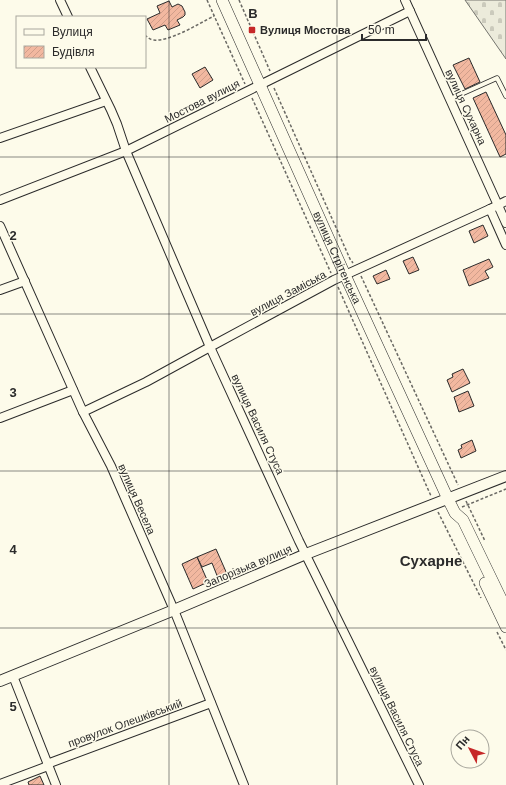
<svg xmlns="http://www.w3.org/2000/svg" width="506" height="785" font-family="Arial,sans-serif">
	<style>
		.cemetery { fill: url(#cemetery-stones); stroke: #74746e }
		.building { fill: url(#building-hatch); stroke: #2b2b2b }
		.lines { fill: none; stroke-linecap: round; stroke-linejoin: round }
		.service-casing { stroke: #2b2b2b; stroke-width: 5.5 }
		.minor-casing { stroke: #2b2b2b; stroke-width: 10 }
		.tertiary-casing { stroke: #2b2b2b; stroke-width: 12 }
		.secondary-casing { stroke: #2b2b2b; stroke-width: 12 }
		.path { stroke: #6a6964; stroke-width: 1.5; stroke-dasharray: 3 2; stroke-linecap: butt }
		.service { stroke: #fdfbea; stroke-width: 4 }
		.minor { stroke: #fdfbea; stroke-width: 8 }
		.tertiary { stroke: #fdfbea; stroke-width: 10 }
		.secondary { stroke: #fdfbea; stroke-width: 11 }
		.grid { fill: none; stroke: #2b2b2b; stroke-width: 1; stroke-opacity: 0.55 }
		.poi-dot { fill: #c62828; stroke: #fdfbea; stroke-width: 1.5 }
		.labels { text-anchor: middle; stroke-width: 3; stroke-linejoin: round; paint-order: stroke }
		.poi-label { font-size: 11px; font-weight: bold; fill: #2b2b2b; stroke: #fdfbea; text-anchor: start }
		.street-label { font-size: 11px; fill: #2b2b2b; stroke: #fdfbea }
		.district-label { font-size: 15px; font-weight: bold; fill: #2b2b2b; stroke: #fdfbea }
		.grid-label { font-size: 13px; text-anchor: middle; font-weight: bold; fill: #2b2b2b; stroke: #fdfbea; stroke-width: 3; stroke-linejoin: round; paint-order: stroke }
	</style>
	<defs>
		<pattern id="cemetery-stones" width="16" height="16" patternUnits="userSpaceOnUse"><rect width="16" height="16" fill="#ecebdb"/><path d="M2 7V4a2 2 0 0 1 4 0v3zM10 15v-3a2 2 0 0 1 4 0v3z" fill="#cbcabc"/></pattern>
		<pattern id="building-hatch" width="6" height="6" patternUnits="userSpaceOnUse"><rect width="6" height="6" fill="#f2b8a0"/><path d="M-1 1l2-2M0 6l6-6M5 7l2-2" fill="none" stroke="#d09e8a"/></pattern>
	</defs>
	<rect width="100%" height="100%" fill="#fdfbea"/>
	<path class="cemetery" d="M 465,0 L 506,0 L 506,59 Z"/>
	<g class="building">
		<path d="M 169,1 L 172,7 L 178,4 L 182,6 L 185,12 L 185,15 L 183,17 L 177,20 L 180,25 L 168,30 L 165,25 L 153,30 L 147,19 L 160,13 L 157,6 Z"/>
		<path d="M 469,58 L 480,82 L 465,89 L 453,65 Z"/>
		<path d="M 205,67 L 213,80 L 200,88 L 192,74 Z"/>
		<path d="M 486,92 L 506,135 L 506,154 L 500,157 L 473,98 Z"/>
		<path d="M 483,225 L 488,236 L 474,243 L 469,231 Z"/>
		<path d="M 413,257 L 419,270 L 409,274 L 403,261 Z"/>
		<path d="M 489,259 L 493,267 L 485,271 L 489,278 L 469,286 L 463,270 Z"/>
		<path d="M 386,270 L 390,279 L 377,284 L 373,276 Z"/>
		<path d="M 463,369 L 470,383 L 452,392 L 447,380 L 453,377 L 452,374 Z"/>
		<path d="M 468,391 L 474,406 L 459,412 L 454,397 Z"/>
		<path d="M 472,440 L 476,451 L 461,458 L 458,450 L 462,448 L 461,445 Z"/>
		<path d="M 216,549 L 227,574 L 218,578 L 212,563 L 202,567 L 197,557 Z"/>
		<path d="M 197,557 L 208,582 L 193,589 L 182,564 Z"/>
		<path d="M 40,776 L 44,785 L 29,785 L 28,782 Z"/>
	</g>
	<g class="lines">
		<g class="service-casing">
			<path id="service" d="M 450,99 L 497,78 L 506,96"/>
		</g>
		<g class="minor-casing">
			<g id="minor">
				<path d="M 60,0 L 68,17"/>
				<path d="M 405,0 L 506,223"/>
				<path d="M 90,67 L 111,110 L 117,124 L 126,151 L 210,347 L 299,541 L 419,785"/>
				<path d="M 0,138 L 106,101"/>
				<path d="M 0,200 L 126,151 L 410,11"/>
				<path d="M 490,209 L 506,245"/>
				<path d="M 0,226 L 83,412 L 111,466 L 174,610 L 244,785"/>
				<path d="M 0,290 L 25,281"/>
				<path d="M 83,412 L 146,382 L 210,347 L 334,280 L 490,209 L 506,201"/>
				<path d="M 0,418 L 73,390"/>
				<path d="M 13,676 L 56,785"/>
				<path d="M 47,764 L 211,703"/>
				<path d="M 0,784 L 48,766"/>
			</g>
		</g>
		<g class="tertiary-casing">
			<path id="tertiary" d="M 0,681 L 174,610 L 306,554 L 506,476"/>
		</g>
		<g class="secondary-casing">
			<g id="secondary">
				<path id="s1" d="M 222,0 L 345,275 L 448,499 L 455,513 L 463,520 L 506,609"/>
				<path d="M 485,583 L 506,627"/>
			</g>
		</g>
		<g class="path">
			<path d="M 207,0 L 245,84"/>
			<path d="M 239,0 L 270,71"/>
			<path d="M 145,35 C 147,37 149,39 153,40 C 170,42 198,24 214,16"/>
			<path d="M 274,88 L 350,259 L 353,263"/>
			<path d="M 252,98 L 331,273"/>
			<path d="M 361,276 L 458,485"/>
			<path d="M 338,287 L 431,496"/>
			<path d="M 466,501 L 485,541"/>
			<path d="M 462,507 L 506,489"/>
			<path d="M 438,512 L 481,598"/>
			<path d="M 497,632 L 506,650"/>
		</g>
		<use href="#service" class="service"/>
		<use href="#minor" class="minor"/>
		<use href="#tertiary" class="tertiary"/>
		<use href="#secondary" class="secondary"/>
	</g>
	<path class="grid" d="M 169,0 L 169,785M 337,0 L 337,785M 0,157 L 506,157M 0,314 L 506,314M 0,471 L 506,471M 0,628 L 506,628"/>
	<rect class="poi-dot" x="248" y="26" width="8" height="8" rx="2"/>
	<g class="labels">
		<g class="poi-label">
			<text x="260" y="34">Вулиця Мостова</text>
		</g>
		<g class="street-label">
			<text transform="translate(202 101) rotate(-27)" y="4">Мостова вулиця</text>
			<text transform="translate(466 107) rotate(65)" y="4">вулиця Сухарна</text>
			<text dy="4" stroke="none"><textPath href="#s1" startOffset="282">вулиця Стрітенська</textPath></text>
			<text transform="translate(288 293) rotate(-28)" y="4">вулиця Заміська</text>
			<text transform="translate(258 424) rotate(65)" y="4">вулиця Василя Стуса</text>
			<text transform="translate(137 499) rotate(66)" y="4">вулиця Весела</text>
			<text transform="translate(248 566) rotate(-23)" y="4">Запорізька вулиця</text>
			<text transform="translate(397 716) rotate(64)" y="4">вулиця Василя Стуса</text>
			<text transform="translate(125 723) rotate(-20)" y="4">провулок Олешківський</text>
		</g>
		<g class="district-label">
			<text x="431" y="566">Сухарне</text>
		</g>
	</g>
	<g class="grid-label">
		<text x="253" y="18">B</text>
		<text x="13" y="240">2</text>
		<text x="13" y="397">3</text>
		<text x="13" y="554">4</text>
		<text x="13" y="711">5</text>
	</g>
	<rect x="16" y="16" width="130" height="52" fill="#fdfbea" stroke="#a9a89e"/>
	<rect x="24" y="29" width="20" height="6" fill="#fdfbea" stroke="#a9a89e"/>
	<text x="52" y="36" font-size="12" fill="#2b2b2b">Вулиця</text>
	<rect x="24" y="46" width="20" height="12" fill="url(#building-hatch)" stroke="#a9a89e"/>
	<text x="52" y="56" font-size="12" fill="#2b2b2b">Будівля</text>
	<g transform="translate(470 749) rotate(311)"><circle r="19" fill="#fdfbea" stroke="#a9a89e"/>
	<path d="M0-3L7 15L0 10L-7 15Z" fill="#c62828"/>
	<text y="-6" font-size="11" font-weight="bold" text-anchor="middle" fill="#2b2b2b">Пн</text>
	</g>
	<path d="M362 34v6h64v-6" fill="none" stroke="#2b2b2b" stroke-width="2"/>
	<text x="368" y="34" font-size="12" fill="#2b2b2b" stroke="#fdfbea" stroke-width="3" paint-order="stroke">50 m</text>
</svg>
